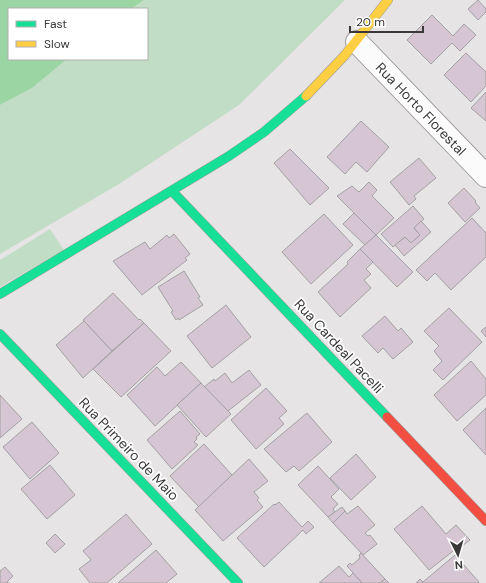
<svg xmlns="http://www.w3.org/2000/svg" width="486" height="583" font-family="'DM Sans',sans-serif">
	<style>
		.green { fill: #c2ddc5 }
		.water { fill: #9bd5a4 }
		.building { fill: #d6c6d3; stroke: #a3a1a2 }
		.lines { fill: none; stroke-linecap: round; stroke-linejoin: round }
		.street-casing { stroke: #9d9b9c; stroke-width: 24 }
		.fast-casing { stroke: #9d9b9c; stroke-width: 10 }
		.slow-casing { stroke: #9d9b9c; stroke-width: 10 }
		.jam-casing { stroke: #9d9b9c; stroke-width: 10 }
		.street { stroke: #fbfbfb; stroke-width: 22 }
		.fast { stroke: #16e098; stroke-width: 9 }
		.slow { stroke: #ffcf43; stroke-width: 9 }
		.jam { stroke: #f24e42; stroke-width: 9 }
		.labels { text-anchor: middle; stroke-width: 3.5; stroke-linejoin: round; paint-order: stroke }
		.street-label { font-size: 14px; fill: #3a3839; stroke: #fff }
	</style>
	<rect width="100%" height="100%" fill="#e7e4e6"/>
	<g class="green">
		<path d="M 144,0 L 345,0 L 239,105 L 119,184 L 0,254 L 0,105 L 32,88 L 67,59 L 147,59 L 147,9 L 131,9 Z"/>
		<path d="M 50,229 L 64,250 L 0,287 L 0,260 Z"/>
	</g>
	<path class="water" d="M 0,0 L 144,0 L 131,9 L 9,9 L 9,59 L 67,59 L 32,88 L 0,105 Z"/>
	<g class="building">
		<path d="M 478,0 L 486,9 L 486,12 L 478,20 L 468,9 Z"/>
		<path d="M 432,15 L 453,36 L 464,24 L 476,35 L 460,51 L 452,43 L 431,64 L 407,40 Z"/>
		<path d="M 466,53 L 486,72 L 486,86 L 471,102 L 444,75 Z"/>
		<path d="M 486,92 L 486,121 L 471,108 Z"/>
		<path d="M 361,121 L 389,147 L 367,172 L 356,162 L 345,174 L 327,157 Z"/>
		<path d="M 290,149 L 329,188 L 310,205 L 274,163 Z"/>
		<path d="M 419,158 L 436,178 L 414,196 L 416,199 L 409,205 L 390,182 Z"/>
		<path d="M 369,182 L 377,190 L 372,196 L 394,218 L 376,235 L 337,196 L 352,186 L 359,192 Z"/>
		<path d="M 464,188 L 476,201 L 475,202 L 480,208 L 465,222 L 448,203 Z"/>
		<path d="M 413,206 L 424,219 L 414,228 L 420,235 L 411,243 L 405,237 L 393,247 L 381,234 Z"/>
		<path d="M 354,213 L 376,235 L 365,245 L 343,224 Z"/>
		<path d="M 324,214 L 353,245 L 311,284 L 282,252 Z"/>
		<path d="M 472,218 L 486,233 L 486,257 L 451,290 L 435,273 L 427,281 L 416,270 Z"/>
		<path d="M 421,221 L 431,232 L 404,256 L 395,245 L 405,237 L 411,243 L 420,235 L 414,228 Z"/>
		<path d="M 174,234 L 190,254 L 185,258 L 187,260 L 142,295 L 113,261 L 145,242 L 150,249 L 167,235 L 169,238 Z"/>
		<path d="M 376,235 L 413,272 L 397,287 L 360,249 Z"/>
		<path d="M 360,249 L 373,262 L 366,269 L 371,274 L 364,280 L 371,288 L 340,317 L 318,292 L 348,264 L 347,262 Z"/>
		<path d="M 184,271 L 200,297 L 198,298 L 203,305 L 179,320 L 178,318 L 176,320 L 171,312 L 173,311 L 158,287 Z"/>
		<path d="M 113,293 L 139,320 L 140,319 L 144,323 L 112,351 L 83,320 Z"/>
		<path d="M 226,305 L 251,337 L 212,368 L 187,336 Z"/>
		<path d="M 449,308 L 482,342 L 443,380 L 433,370 L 442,361 L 434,351 L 439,346 L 424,331 Z"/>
		<path d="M 385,316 L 398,331 L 401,328 L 413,342 L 393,359 L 383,348 L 378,353 L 362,336 Z"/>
		<path d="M 84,321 L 112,351 L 83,378 L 56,345 Z"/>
		<path d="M 144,323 L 171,351 L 121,397 L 93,369 Z"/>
		<path d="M 486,327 L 486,337 L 481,331 Z"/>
		<path d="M 471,361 L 486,379 L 486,395 L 457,421 L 434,395 Z"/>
		<path d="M 181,362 L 201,383 L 155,426 L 127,395 L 157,367 L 165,376 Z"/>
		<path d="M 249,370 L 261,385 L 228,411 L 204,387 L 214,379 L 215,381 L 225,373 L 232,383 Z"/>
		<path d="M 201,383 L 231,414 L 206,437 L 177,405 Z"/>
		<path d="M 266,388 L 287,411 L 279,418 L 284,424 L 256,449 L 231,420 Z"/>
		<path d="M 0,395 L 22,419 L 0,438 Z"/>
		<path d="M 486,408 L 486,455 L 463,430 Z"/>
		<path d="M 180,411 L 200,434 L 196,437 L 197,439 L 194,442 L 198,445 L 172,469 L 147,440 Z"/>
		<path d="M 307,413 L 332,442 L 299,471 L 294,466 L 286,472 L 264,449 Z"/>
		<path d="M 32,422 L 59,453 L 30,479 L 3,447 Z"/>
		<path d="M 204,444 L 232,475 L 199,507 L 170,476 Z"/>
		<path d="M 356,454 L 376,477 L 351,500 L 330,478 Z"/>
		<path d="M 249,459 L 268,481 L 254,492 L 259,498 L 257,500 L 263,507 L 223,541 L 195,510 Z"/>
		<path d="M 50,465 L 75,495 L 47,519 L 21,489 Z"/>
		<path d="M 318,466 L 339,489 L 331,497 L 338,504 L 333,509 L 335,512 L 328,517 L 298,485 Z"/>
		<path d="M 279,502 L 302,527 L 308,521 L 314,527 L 306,534 L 303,530 L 264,567 L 237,538 L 274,504 L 275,505 Z"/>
		<path d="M 358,506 L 375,525 L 365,533 L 368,536 L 370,535 L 377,544 L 363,555 L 333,523 L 345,511 L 347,514 Z"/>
		<path d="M 422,506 L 446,534 L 456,525 L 470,540 L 458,549 L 457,548 L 429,570 L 394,529 Z"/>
		<path d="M 342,507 L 345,511 L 333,523 L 328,517 Z"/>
		<path d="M 126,514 L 152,544 L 107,583 L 90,583 L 79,569 L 91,560 L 83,551 Z"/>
		<path d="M 55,534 L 65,544 L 55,553 L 46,543 Z"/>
		<path d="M 156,550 L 177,574 L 166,583 L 118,583 Z"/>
		<path d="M 361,553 L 385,579 L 380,583 L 362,583 L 347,566 L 350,563 L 352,565 L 360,558 L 359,555 Z"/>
		<path d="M 455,555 L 479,582 L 477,583 L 416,583 L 420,579 L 423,582 Z"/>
		<path d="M 339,566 L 349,577 L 353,573 L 362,583 L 319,583 Z"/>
		<path d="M 5,567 L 13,576 L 7,582 L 9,583 L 0,583 L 0,571 Z"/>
		<path d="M 385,579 L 389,583 L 380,583 Z"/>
	</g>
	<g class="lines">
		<g class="street-casing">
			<path id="street" d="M 357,42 L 486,176"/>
		</g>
		<g class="fast-casing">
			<g id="fast">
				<path d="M 172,191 L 387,417"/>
				<path d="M 0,294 L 229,156 L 264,132 L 306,96"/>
				<path d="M 0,334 L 238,583"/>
			</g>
		</g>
		<g class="slow-casing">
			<path id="slow" d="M 306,96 L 345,55 L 388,0"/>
		</g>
		<g class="jam-casing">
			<path id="jam" d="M 387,417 L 486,521"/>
		</g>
		<use href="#street" class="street"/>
		<use href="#fast" class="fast"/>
		<use href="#slow" class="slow"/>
		<use href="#jam" class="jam"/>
	</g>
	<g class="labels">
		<g class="street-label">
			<text transform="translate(421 109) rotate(46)" y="5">Rua Horto Florestal</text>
			<text transform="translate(339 346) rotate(47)" y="5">Rua Cardeal Pacelli</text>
			<text transform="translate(129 449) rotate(46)" y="5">Rua Primeiro de Maio</text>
		</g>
	</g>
	<rect x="8" y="8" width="140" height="52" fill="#ffffff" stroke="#b0afb0"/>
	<rect x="16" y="21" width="20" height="6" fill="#16e098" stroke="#b0afb0"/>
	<text x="44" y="28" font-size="12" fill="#3a3839">Fast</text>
	<rect x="16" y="41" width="20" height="6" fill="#ffcf43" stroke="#b0afb0"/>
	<text x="44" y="48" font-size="12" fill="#3a3839">Slow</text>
	<g transform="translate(458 555) rotate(175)" stroke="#ffffff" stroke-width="3" paint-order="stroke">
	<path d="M0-3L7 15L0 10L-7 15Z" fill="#3a3839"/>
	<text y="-6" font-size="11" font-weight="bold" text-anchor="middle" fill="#3a3839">N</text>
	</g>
	<path d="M350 26v6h73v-6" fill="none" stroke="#3a3839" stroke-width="2"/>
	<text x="356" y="26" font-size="12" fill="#3a3839" stroke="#ffffff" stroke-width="3" paint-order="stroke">20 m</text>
</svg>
